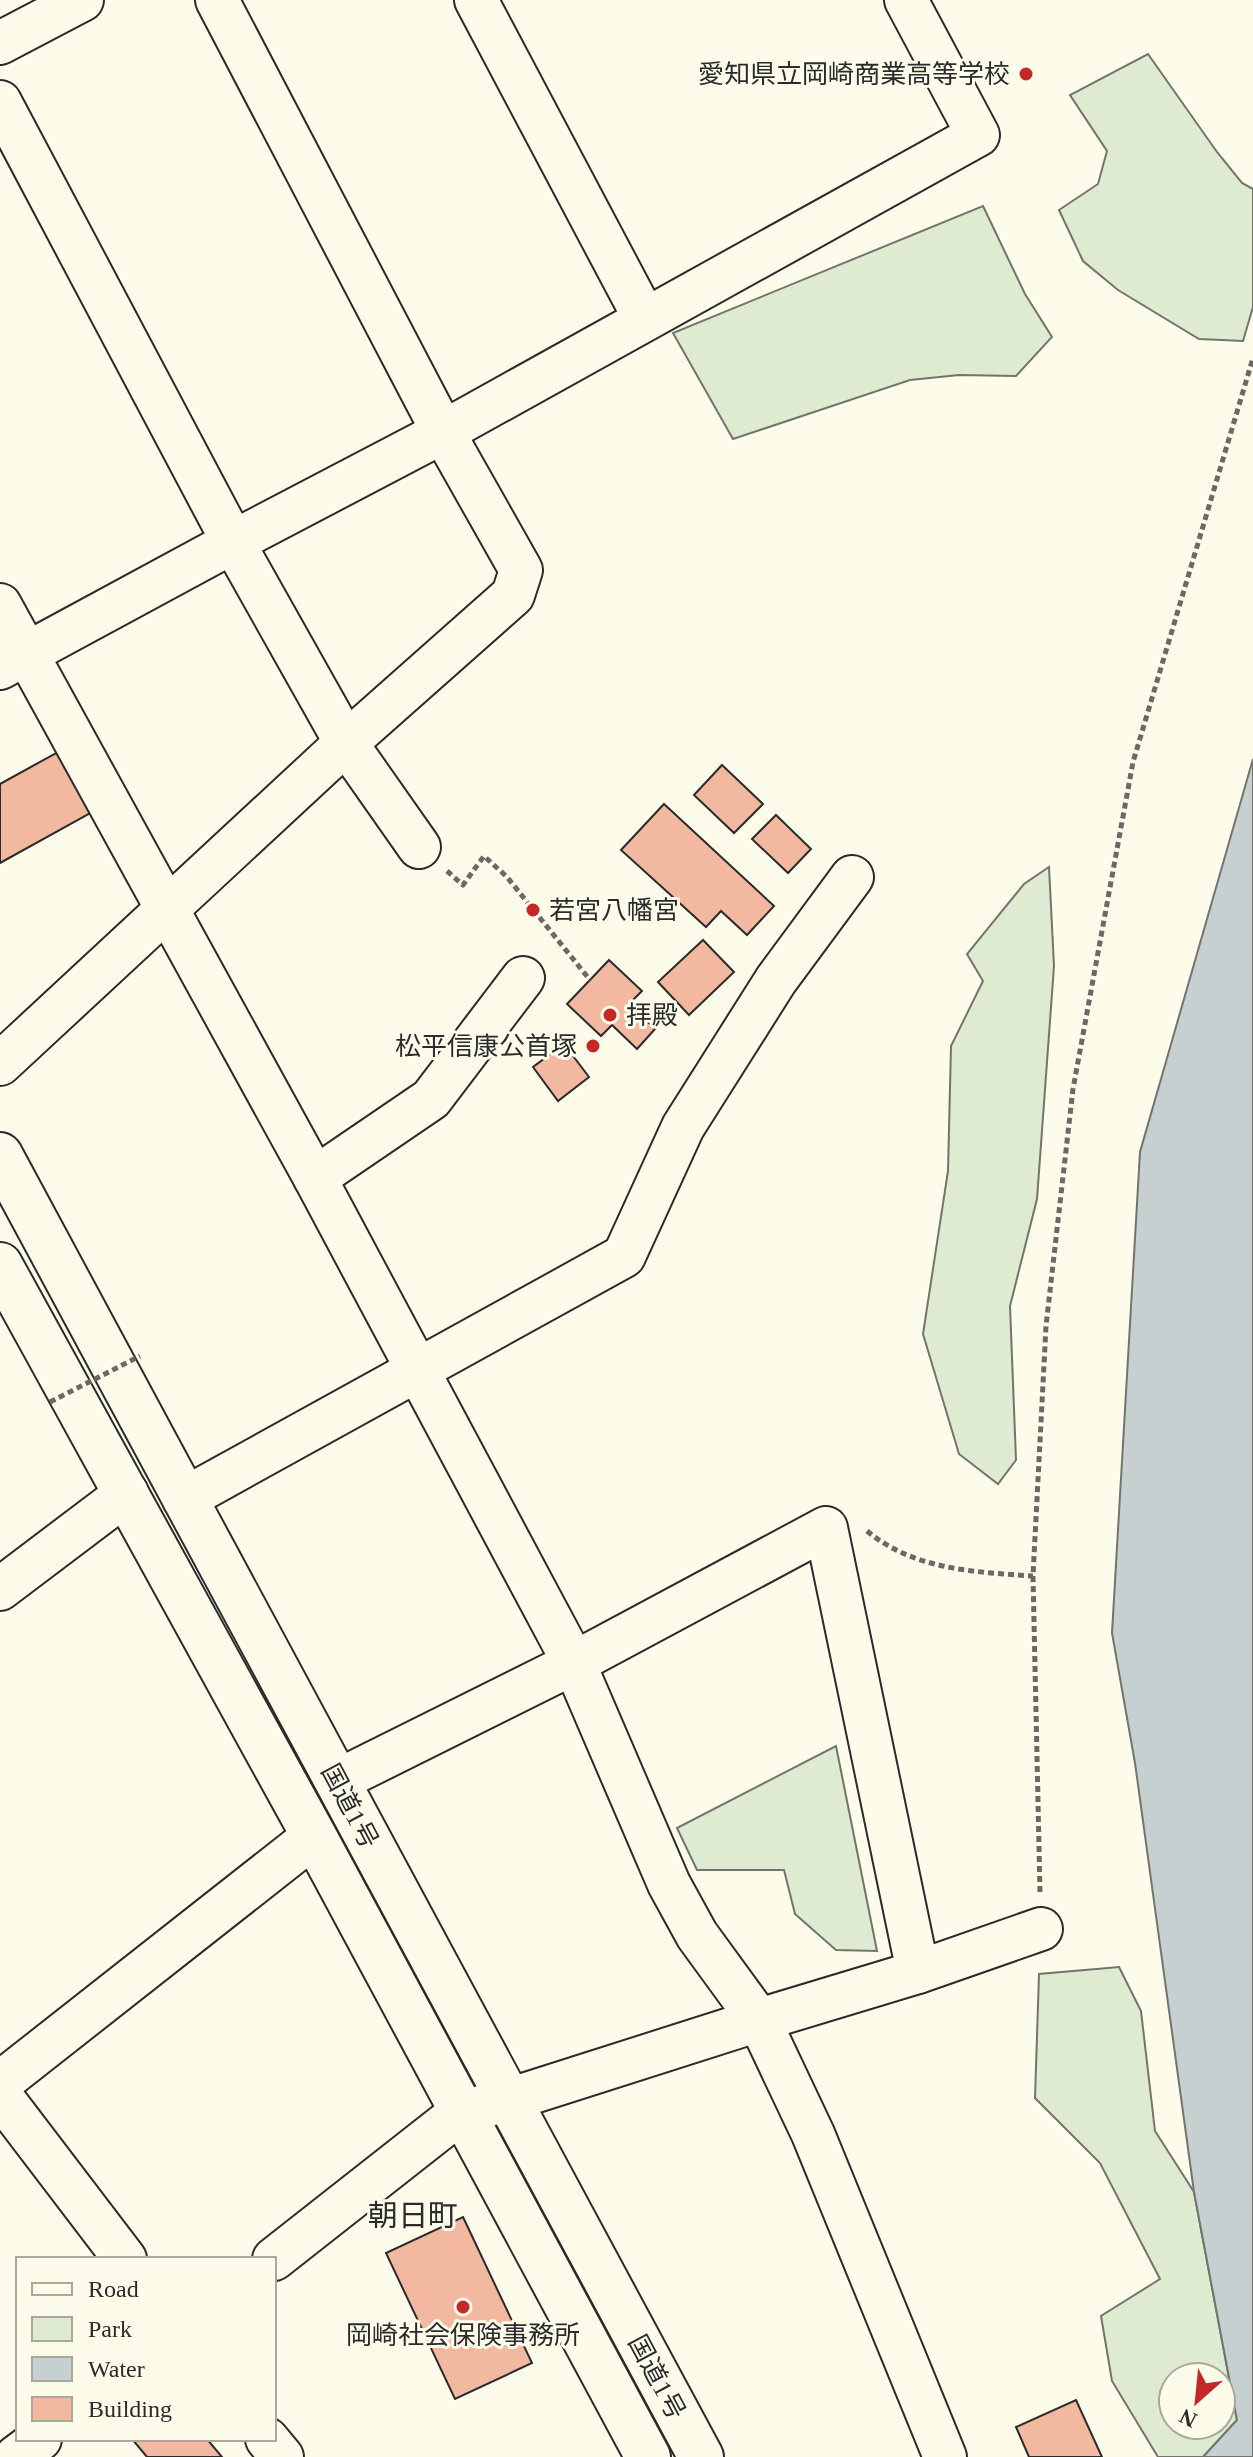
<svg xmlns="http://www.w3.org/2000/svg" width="1253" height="2457" font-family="'Times New Roman','Noto Sans JP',serif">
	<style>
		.green { fill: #deebd1; stroke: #74746e; stroke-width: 2; fill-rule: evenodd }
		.water { fill: #c7d0d0; stroke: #74746e; stroke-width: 2 }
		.building { fill: #f2b8a0; stroke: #2b2b2b; stroke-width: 2 }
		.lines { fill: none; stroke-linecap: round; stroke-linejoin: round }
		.minor-casing { stroke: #2b2b2b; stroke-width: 46 }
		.highway-casing { stroke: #2b2b2b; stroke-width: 48 }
		.path { stroke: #6a6964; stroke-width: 5; stroke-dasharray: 6 4; stroke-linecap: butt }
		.minor { stroke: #fdfbea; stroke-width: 42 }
		.highway { stroke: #fdfbea; stroke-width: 44 }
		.path-bridge { stroke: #6a6964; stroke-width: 5; stroke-dasharray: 6 4; stroke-linecap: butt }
		.poi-dot { fill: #c62828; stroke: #fdfbea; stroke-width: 3 }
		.labels { text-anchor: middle; stroke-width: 6; stroke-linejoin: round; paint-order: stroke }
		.poi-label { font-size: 26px; fill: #2b2b2b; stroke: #fdfbea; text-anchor: end }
		.street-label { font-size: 26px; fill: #2b2b2b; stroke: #fdfbea }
		.quarter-label { font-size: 30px; fill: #2b2b2b; stroke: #fdfbea }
	</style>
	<rect width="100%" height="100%" fill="#fdfbea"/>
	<g class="green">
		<path d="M 1148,54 L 1217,152 L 1242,183 L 1253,189 L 1253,307 L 1243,341 L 1199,339 L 1118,290 L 1083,261 L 1059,210 L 1098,184 L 1107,151 L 1070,95 Z"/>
		<path d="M 983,206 L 1025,294 L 1052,337 L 1016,376 L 959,375 L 910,380 L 733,439 L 673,333 Z"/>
		<path d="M 1049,867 L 1054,966 L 1037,1199 L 1010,1306 L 1016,1460 L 998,1484 L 959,1454 L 923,1334 L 948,1171 L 951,1046 L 983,981 L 967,954 L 1024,884 Z"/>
		<path d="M 836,1746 L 877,1951 L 836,1950 L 795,1914 L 784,1870 L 697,1870 L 677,1828 Z"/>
		<path d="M 1119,1967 L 1141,2011 L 1155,2131 L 1194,2192 L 1237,2420 L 1203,2457 L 1158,2457 L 1112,2381 L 1101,2316 L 1160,2279 L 1100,2163 L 1035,2098 L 1039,1974 ZM 1173,2377 L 1221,2377 L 1221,2425 L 1173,2425 Z"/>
	</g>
	<path class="water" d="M 1253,759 L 1253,2457 L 1203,2457 L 1237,2420 L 1194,2192 L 1135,1763 L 1112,1633 L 1140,1152 Z"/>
	<g class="building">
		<path d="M 58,752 L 92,812 L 0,863 L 0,784 Z"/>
		<path d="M 722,765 L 763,804 L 734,833 L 694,795 Z"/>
		<path d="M 664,804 L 774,906 L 747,935 L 721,911 L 706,927 L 621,850 Z"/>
		<path d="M 776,815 L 811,849 L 788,873 L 752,839 Z"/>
		<path d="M 703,940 L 734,972 L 689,1015 L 658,982 Z"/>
		<path d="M 609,960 L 642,991 L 629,1004 L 655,1029 L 637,1049 L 612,1025 L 601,1036 L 567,1004 Z"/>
		<path d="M 564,1044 L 589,1077 L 558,1101 L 533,1067 Z"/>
		<path d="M 463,2217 L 532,2363 L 455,2399 L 386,2253 Z"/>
		<path d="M 1076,2400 L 1102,2457 L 1029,2457 L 1016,2427 Z"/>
		<path d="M 132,2439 L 207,2439 L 222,2457 L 147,2457 Z"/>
	</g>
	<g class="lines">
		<g class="minor-casing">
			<g id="minor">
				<path d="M 476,0 L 645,319"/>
				<path d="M 0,43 L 82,0"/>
				<path d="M 0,102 L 233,542 L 346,743 L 419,847"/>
				<path d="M 0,605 L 315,1178 L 574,1663 L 669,1884 L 697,1935 L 759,2020 L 813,2134 L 945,2457"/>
				<path d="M 0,668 L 233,542 L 443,432 L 978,135 L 906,0"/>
				<path d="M 0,1064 L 346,743 L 513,595 L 521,570 L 443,432 L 217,0"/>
				<path d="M 315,1178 L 431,1099 L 523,978"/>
				<path d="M 184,1499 L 624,1256 L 683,1127 L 776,980 L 852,877"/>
				<path d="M 0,1589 L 127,1493"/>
				<path d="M 337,1781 L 574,1663 L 826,1528 L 918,1972"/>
				<path d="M 0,2083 L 314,1836"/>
				<path d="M 0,2095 L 125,2259"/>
				<path d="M 274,2259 L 461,2112 L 508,2100 L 759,2020 L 918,1972 L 1041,1929"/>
				<path d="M 267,2439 L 282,2457"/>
				<path d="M 16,2457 L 40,2439"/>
			</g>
		</g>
		<g class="highway-casing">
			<g id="highway">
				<path d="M 0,1155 L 701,2457"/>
				<path d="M 0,1265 L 314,1836 L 648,2457"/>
			</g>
		</g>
		<g class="path">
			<path d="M 447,871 L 463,885 L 484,856 L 507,877 L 590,980"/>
			<path d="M 867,1531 C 914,1570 975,1572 1033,1576"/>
			<path d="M 1040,1892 L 1033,1576 L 1046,1326 L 1073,1089 L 1133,762 L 1253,358"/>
		</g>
		<use href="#minor" class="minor"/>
		<use href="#highway" class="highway"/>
		<path class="path-bridge" d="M 50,1402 L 140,1356"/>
	</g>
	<g class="poi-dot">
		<circle cx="1026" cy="74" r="8"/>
		<circle cx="533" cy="910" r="8"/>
		<circle cx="610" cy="1015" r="8"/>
		<circle cx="593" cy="1046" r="8"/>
		<circle cx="463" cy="2307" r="8"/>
	</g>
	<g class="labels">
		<g class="poi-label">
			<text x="1010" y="83">愛知県立岡崎商業高等学校</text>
			<text x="549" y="919" text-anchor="start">若宮八幡宮</text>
			<text x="626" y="1024" text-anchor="start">拝殿</text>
			<text x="577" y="1055">松平信康公首塚</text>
			<text x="463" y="2344" text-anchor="middle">岡崎社会保険事務所</text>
		</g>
		<g class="street-label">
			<text transform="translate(350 1806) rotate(62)" y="9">国道1号</text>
			<text transform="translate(657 2377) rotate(62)" y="9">国道1号</text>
		</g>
		<g class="quarter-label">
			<text x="413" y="2226">朝日町</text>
		</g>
	</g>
	<rect x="16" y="2257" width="260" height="184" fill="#fdfbea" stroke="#a9a89e" stroke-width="2"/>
	<rect x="32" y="2283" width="40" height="12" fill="#fdfbea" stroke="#a9a89e" stroke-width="2"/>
	<text x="88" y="2297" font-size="24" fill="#2b2b2b">Road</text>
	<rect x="32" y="2317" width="40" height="24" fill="#deebd1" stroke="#a9a89e" stroke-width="2"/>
	<text x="88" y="2337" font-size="24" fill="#2b2b2b">Park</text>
	<rect x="32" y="2357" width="40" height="24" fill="#c7d0d0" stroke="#a9a89e" stroke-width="2"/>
	<text x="88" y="2377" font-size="24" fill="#2b2b2b">Water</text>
	<rect x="32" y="2397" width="40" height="24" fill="#f2b8a0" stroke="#a9a89e" stroke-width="2"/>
	<text x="88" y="2417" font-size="24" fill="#2b2b2b">Building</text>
	<g transform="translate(1197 2401) rotate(207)"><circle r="38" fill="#fdfbea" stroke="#a9a89e" stroke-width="2"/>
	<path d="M0-6L14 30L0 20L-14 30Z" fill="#c62828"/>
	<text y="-12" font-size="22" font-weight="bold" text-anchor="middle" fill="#2b2b2b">N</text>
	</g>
</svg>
